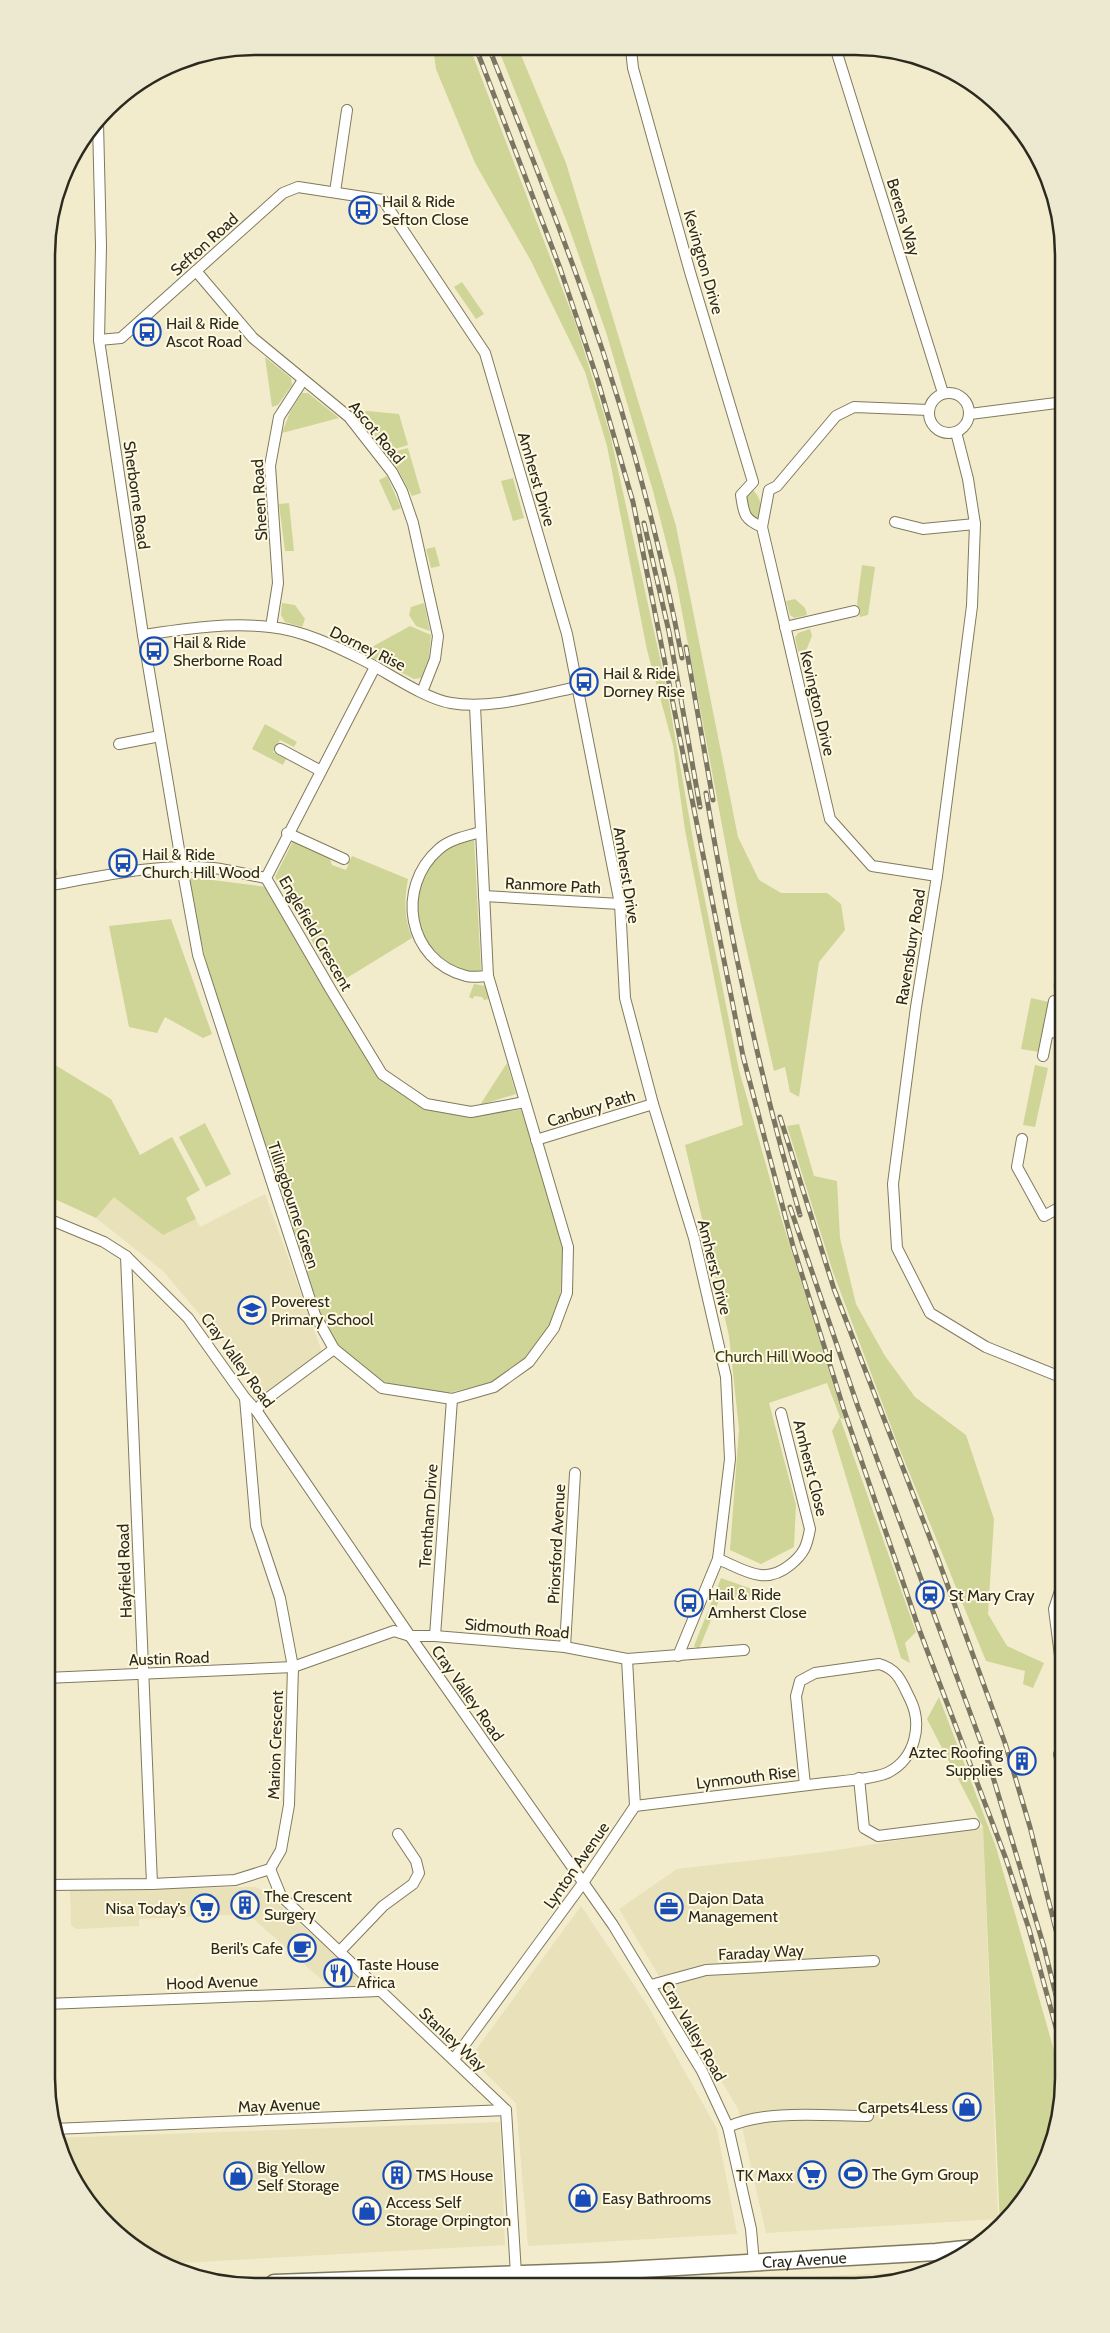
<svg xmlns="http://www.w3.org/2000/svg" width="1110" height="2333" font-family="Cabin,sans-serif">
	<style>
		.built { fill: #e8e1b9 }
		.green { fill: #ced596 }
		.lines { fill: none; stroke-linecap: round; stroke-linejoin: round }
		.street-casing { stroke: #807a5d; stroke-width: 12 }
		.primary-casing { stroke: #807a5d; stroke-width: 19 }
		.street { stroke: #fff; stroke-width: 10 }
		.primary { stroke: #fff; stroke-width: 16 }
		.rail-casing { stroke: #7a7662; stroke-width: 5 }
		.rail { stroke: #fef9e0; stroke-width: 3; stroke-dasharray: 9; stroke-linecap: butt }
		.labels { text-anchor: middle; stroke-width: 4; stroke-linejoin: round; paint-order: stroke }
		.poi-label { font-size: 16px; fill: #2c2a1e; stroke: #fef9e0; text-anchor: start }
		.street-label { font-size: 16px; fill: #2c2a1e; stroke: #fef9e0 }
		.park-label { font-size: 16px; fill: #3b3e16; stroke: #fef9e0 }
		.rim { fill: none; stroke: #2c2a1e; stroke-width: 2.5 }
	</style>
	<rect width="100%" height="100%" fill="#f2eccc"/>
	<g class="built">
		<path d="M 265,1194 L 322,1352 L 267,1394 L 163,1271 L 96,1218 L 114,1196 L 163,1235 L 196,1219 L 200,1227 Z"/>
		<path d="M 983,1827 L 998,2219 L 766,2233 L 738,2109 L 619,1909 L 677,1869 L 824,1852 Z"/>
		<path d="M 256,1887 L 264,1891 L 363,1981 L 364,1987 L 332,1989 L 248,1914 L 139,1919 L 139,1926 L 76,1929 L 71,1925 L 70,1889 Z"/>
		<path d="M 581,1906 L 648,2006 L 717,2129 L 737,2234 L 528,2246 L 516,2103 L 470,2058 Z"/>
		<path d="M 500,2122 L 505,2245 L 161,2264 L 117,2235 L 81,2194 L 56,2138 Z"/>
		<path d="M 928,2271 L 909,2280 L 855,2287 L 705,2286 L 828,2276 Z"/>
	</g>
	<g class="green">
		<path d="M 433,47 L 470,48 L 575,322 L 610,434 L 666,685 L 694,845 L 739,1070 L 780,1214 L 844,1419 L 840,1418 L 916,1632 L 905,1643 L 910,1663 L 901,1658 L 832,1431 L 840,1417 L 827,1383 L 769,1403 L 796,1505 L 794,1547 L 761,1564 L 730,1550 L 739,1429 L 729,1336 L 685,1145 L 743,1125 L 685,830 L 673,745 L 647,650 L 607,446 L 585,372 L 531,261 L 475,163 L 436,69 Z"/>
		<path d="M 498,48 L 518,48 L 566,163 L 676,526 L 738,837 L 759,880 L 781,893 L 827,893 L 841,904 L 845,930 L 819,962 L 799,1097 L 790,1092 L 785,1067 L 774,1071 L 739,916 L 676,580 L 653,491 L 606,332 L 568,225 Z"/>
		<path d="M 462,282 L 484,314 L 476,319 L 454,287 Z"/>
		<path d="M 265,357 L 291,378 L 292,385 L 278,405 L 272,407 Z"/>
		<path d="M 302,393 L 308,393 L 339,418 L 282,433 L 290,412 Z"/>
		<path d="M 357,410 L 399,414 L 408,445 L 388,451 L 354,413 Z"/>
		<path d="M 408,448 L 421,493 L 412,496 L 389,453 Z"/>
		<path d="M 387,476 L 401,508 L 393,511 L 379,480 Z"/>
		<path d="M 513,478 L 524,518 L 513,521 L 501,481 Z"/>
		<path d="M 753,490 C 760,497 763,508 760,517 L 754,519 C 747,512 744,501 747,492 Z"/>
		<path d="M 289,503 L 294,551 L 285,551 L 279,504 Z"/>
		<path d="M 435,547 L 440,566 L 431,568 L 426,549 Z"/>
		<path d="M 862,565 L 875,567 L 868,615 L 860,617 L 857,604 Z"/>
		<path d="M 795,599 L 805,608 L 807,615 L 794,618 L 790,615 L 786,601 Z"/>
		<path d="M 282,603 L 295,605 L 305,619 L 302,627 L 285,622 L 281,615 Z"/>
		<path d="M 424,603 L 430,631 L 416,626 L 409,615 L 411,607 Z"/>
		<path d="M 410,626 L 431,635 L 429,657 L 421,678 L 414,679 L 367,655 L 370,648 Z"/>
		<path d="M 810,629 L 812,636 L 805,653 L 799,655 L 795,638 L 798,633 Z"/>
		<path d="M 265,724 L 297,742 L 294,747 L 280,740 L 273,752 L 286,759 L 283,765 L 252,749 Z"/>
		<path d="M 1055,778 L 1064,779 L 1064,824 L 1054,824 Z"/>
		<path d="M 474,839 L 481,971 C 475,974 470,972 463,970 C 454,968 447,962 440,957 C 407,929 410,874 445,849 C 453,844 464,841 474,839 Z"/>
		<path d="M 293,841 L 329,856 L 332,865 L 346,870 L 352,856 L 408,879 C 404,901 404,917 412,938 L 337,984 L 275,877 Z"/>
		<path d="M 47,857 L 56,868 L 58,875 L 47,877 Z"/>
		<path d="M 188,877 L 267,887 L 382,1080 L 422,1106 L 471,1117 L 524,1109 L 563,1246 L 560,1302 L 549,1329 L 526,1359 L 492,1382 L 444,1394 L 384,1384 L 347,1357 L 321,1320 L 218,1006 L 198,930 Z"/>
		<path d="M 171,919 L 212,1034 L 203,1038 L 165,1017 L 157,1033 L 129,1027 L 109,926 Z"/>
		<path d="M 1062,933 L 1064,933 L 1064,989 L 1053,987 Z"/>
		<path d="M 474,984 L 486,986 L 490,999 L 484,1000 L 482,997 L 474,996 L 473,999 L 469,997 Z"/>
		<path d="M 1031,998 L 1049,1002 L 1039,1052 L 1021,1049 Z"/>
		<path d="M 507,1063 L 516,1094 L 480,1105 Z"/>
		<path d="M 55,1065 L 111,1099 L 140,1155 L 172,1137 L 200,1190 L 186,1198 L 196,1219 L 163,1235 L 114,1197 L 96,1218 L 46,1195 L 47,1073 Z"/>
		<path d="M 1035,1065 L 1048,1068 L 1035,1127 L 1023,1125 Z"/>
		<path d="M 205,1123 L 231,1174 L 206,1187 L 179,1137 Z"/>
		<path d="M 799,1124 L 814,1176 L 837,1181 L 840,1238 L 856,1304 L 885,1356 L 915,1397 L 966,1435 L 994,1519 L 988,1614 L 1007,1646 L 1044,1663 L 1033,1688 L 1023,1684 L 1025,1671 L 986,1661 L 898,1445 L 833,1272 L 787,1126 Z"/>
		<path d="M 721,1578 L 752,1589 L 752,1596 L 735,1598 L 733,1602 L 720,1598 L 699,1649 L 694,1646 Z"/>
		<path d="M 939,1697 L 996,1847 L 1063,2082 L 1063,2092 L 1048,2158 L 1012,2215 L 1000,2226 L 983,1827 L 927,1719 Z"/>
	</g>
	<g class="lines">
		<g class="street-casing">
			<g id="street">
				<path d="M 631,49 L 633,68 L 690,272 L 753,482 L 741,495 C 744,513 743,519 762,527 L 830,819 L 872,866 L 937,876"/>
				<path d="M 836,50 L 943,393"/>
				<path d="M 98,123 L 101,246 L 99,340 L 143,635 L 182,867 L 198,955 L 315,1315 L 334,1349 L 382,1388 L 452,1399 L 494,1387 L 529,1362 L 554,1328 L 567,1293 L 568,1247 L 488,976 L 475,706"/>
				<path d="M 335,192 L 347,110"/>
				<path d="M 196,271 L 253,338 L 349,417 L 392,472 L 402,491 L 413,523 L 438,636 L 435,659 L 422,692"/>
				<path d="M 99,340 L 121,338 L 283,193 L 298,187 L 383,200 L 485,353 L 567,634 L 620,904 L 625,998 L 653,1104 L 694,1238 L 726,1377 L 730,1459 L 718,1559 L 678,1656"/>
				<circle cx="949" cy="413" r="20"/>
				<path d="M 970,414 L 1064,402"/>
				<path d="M 956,432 L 968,479 L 975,524 L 972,606 L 937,876 L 916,1007 L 893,1184 L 897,1248 L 930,1313 L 986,1347 L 1063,1378"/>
				<path d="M 895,522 L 923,529 L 975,524"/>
				<path d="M 762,527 L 769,490 L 777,486 L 836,416 L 854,407 L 929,410"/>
				<path d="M 271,627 L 278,583 L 270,466 L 279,417 L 303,380"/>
				<path d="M 785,627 L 854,611"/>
				<path d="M 143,635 C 185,629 227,622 270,627 C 302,630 335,646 363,660 C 387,672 425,699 451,703 C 492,710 537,695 578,687"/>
				<path d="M 375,667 L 266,878 L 331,990 L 382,1074 L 426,1104 L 471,1112 L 525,1102"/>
				<path d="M 119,744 L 160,736"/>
				<path d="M 280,749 L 321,771"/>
				<path d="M 481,832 C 467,836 450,839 439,849 C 395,887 407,961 466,976 C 473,978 481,976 488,976"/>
				<path d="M 287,833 L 344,859"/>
				<path d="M 47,886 C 102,876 157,863 213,868 C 231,870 249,875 266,878"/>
				<path d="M 484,896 L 620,904"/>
				<path d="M 1062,918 L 1064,919"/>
				<path d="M 1048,1032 L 1064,1033"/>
				<path d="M 1043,1056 L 1054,1001"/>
				<path d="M 1022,1139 L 1017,1167 L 1044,1216 L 1064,1205"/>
				<path d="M 536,1140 L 653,1104"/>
				<path d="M 46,1218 L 104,1242 L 126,1256 L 188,1318 L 245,1398 L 256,1410 L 410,1636 L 613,1925 L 702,2071 L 728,2127 L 751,2229 L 754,2263"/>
				<path d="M 126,1256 L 152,1884"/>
				<path d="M 256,1410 L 268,1398 L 334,1349"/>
				<path d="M 718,1559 C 745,1570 764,1586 790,1565 C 804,1554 807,1546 810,1529 L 781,1413"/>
				<path d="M 435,1636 L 452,1399"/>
				<path d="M 565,1647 L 575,1473"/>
				<path d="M 46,1678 L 293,1667 L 394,1631 L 410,1636 L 435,1636 L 565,1647 L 627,1659 L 744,1650"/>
				<path d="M 1063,1679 L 1054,1609 L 1063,1582"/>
				<path d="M 1063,1772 L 1059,1754 L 1063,1748"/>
				<path d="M 859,1778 L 864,1828 L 878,1836 L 974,1824"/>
				<path d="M 635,1806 C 698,1798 762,1791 825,1783 C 841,1781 876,1779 889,1772 C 915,1758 923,1725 910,1699 C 902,1683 898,1669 879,1664 L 815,1673 L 800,1681 L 796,1696 L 805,1785"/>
				<path d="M 270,1869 L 281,1896 L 506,2110 L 516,2274"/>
				<path d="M 46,1885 L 152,1884 L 235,1880 L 270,1869 L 281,1850 L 289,1805 L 293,1667 L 280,1598 L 256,1526 L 245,1398"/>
				<path d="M 340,1951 L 383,1906 L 413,1884 L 419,1873 L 416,1861 L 398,1834"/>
				<path d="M 651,1985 L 706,1970 L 874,1961"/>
				<path d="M 46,2004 L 379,1991"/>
				<path d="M 454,2059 L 583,1883 L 635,1806 L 627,1659"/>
				<path d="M 728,2127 C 766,2109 826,2116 868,2116"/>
				<path d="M 53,2129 L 506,2110"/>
			</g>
		</g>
		<g class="primary-casing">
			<g id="primary">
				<path id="s1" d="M 274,2283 L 607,2271 L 936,2252 L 975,2248"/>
			</g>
		</g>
		<use href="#street" class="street"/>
		<use href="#primary" class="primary"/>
		<g class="rail-casing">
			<g id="rail">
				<path d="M 476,48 L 560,268 L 598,381 L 633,502 L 743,1056 L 793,1246 L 844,1410 L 919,1629 L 1006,1859 L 1029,1929 L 1063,2053"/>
				<path d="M 489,48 C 522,131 555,214 585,299 C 626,415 659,536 682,658"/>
				<path d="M 644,523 L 669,632 L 700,807"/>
				<path d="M 686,647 L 713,800"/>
				<path d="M 706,793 C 730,935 759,1076 800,1215"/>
				<path d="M 780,1117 L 834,1289 L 938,1559 L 1005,1743 L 1030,1827 L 1063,1958"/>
				<path d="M 790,1207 L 858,1407 L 990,1767 L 1044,1947 L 1063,2024"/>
			</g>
		</g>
		<use href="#rail" class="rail"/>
	</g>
	<defs>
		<g id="bus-ring" transform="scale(1.4375)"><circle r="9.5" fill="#fef9e0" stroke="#184cb8" stroke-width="1.5"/><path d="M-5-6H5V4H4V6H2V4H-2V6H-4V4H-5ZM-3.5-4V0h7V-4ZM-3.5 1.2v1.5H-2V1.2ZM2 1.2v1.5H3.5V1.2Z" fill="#184cb8"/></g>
		<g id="school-ring" transform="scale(1.4375)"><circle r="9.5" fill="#fef9e0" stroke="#184cb8" stroke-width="1.5"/><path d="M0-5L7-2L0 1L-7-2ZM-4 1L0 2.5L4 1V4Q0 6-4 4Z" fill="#184cb8"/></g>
		<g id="station-ring" transform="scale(1.4375)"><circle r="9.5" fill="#fef9e0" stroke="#184cb8" stroke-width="1.5"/><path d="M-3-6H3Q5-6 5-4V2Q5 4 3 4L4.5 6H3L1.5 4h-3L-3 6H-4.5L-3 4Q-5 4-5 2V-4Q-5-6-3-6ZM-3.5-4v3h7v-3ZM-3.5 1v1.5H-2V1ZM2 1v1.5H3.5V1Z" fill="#184cb8"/></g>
		<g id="building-ring" transform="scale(1.4375)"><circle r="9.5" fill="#fef9e0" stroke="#184cb8" stroke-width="1.5"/><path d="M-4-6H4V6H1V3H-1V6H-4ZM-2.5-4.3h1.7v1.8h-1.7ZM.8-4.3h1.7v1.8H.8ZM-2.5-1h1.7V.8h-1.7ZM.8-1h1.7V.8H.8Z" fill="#184cb8"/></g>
		<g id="office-ring" transform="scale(1.4375)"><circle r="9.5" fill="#fef9e0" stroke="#184cb8" stroke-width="1.5"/><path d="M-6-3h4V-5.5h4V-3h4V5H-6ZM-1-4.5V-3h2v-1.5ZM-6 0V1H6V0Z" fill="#184cb8"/></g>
		<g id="supermarket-ring" transform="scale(1.4375)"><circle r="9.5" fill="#fef9e0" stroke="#184cb8" stroke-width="1.5"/><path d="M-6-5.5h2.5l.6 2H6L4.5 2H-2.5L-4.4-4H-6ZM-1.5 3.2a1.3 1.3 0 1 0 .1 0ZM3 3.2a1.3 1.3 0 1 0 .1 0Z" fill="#184cb8"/></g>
		<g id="cafe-ring" transform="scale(1.4375)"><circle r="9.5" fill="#fef9e0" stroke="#184cb8" stroke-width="1.5"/><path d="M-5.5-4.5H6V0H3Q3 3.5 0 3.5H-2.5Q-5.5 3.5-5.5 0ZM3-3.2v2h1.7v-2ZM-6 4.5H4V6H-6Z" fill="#184cb8"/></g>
		<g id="restaurant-ring" transform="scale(1.4375)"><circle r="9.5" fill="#fef9e0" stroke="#184cb8" stroke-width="1.5"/><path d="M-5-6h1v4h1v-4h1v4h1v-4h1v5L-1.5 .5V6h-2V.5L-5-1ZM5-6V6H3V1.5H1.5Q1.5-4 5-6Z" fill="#184cb8"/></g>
		<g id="shop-ring" transform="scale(1.4375)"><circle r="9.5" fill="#fef9e0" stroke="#184cb8" stroke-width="1.5"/><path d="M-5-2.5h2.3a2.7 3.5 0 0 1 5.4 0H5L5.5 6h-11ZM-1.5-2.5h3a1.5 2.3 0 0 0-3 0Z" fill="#184cb8"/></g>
		<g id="stadium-ring" transform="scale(1.4375)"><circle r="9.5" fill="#fef9e0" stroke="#184cb8" stroke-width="1.5"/><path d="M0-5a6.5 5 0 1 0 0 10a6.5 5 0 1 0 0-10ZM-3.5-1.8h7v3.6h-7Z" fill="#184cb8"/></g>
	</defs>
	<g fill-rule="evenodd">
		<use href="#bus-ring" x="363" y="210"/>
		<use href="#bus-ring" x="147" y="332"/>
		<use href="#bus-ring" x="154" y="651"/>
		<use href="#bus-ring" x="584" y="682"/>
		<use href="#bus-ring" x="123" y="863"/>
		<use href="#school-ring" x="252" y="1310"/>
		<use href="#station-ring" x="930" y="1595"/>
		<use href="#bus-ring" x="689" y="1603"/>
		<use href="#building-ring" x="1022" y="1761"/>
		<use href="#building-ring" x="245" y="1905"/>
		<use href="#office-ring" x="669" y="1907"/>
		<use href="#supermarket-ring" x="205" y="1908"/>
		<use href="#cafe-ring" x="302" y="1948"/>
		<use href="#restaurant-ring" x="338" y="1973"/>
		<use href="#shop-ring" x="967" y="2107"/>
		<use href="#stadium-ring" x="853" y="2174"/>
		<use href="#building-ring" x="397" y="2175"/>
		<use href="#supermarket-ring" x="812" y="2175"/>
		<use href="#shop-ring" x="238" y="2176"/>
		<use href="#shop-ring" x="583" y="2198"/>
		<use href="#shop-ring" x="367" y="2211"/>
	</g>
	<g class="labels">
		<g class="poi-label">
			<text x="382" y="207">Hail &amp; Ride<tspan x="382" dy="18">Sefton Close</tspan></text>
			<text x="166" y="329">Hail &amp; Ride<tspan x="166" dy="18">Ascot Road</tspan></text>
			<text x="173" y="648">Hail &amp; Ride<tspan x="173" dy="18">Sherborne Road</tspan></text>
			<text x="603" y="679">Hail &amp; Ride<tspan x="603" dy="18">Dorney Rise</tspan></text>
			<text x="142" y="860">Hail &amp; Ride<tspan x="142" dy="18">Church Hill Wood</tspan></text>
			<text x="271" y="1307">Poverest<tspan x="271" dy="18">Primary School</tspan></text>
			<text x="708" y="1600">Hail &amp; Ride<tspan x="708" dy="18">Amherst Close</tspan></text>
			<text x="949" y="1601">St Mary Cray</text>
			<text x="1003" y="1758" text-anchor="end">Aztec Roofing<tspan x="1003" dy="18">Supplies</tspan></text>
			<text x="264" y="1902">The Crescent<tspan x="264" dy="18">Surgery</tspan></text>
			<text x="688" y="1904">Dajon Data<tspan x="688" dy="18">Management</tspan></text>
			<text x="186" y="1914" text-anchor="end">Nisa Today’s</text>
			<text x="283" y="1954" text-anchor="end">Beril’s Cafe</text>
			<text x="357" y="1970">Taste House<tspan x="357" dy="18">Africa</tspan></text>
			<text x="948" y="2113" text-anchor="end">Carpets4Less</text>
			<text x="257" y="2173">Big Yellow<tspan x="257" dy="18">Self Storage</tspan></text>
			<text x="872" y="2180">The Gym Group</text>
			<text x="416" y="2181">TMS House</text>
			<text x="793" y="2181" text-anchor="end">TK Maxx</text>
			<text x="602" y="2204">Easy Bathrooms</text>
			<text x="386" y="2208">Access Self<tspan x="386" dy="18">Storage Orpington</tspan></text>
		</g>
		<g class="street-label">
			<text transform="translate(904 217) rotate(73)" y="6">Berens Way</text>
			<text transform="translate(204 244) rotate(-42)" y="6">Sefton Road</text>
			<text transform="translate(704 262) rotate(74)" y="6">Kevington Drive</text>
			<text transform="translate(377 432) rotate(50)" y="6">Ascot Road</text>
			<text transform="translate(537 479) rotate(74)" y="6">Amherst Drive</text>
			<text transform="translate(137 495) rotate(82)" y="6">Sherborne Road</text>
			<text transform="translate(259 500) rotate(-93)" y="6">Sheen Road</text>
			<text transform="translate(368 648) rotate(26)" y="6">Dorney Rise</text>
			<text transform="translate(818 703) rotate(77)" y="6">Kevington Drive</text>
			<text transform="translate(627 875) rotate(81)" y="6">Amherst Drive</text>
			<text transform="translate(553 885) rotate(3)" y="6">Ranmore Path</text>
			<text transform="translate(316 933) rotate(60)" y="6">Englefield Crescent</text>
			<text transform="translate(910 947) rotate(-81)" y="6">Ravensbury Road</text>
			<text transform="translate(591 1108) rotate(-17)" y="6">Canbury Path</text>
			<text transform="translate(294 1205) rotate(72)" y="6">Tillingbourne Green</text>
			<text transform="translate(715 1267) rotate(76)" y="6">Amherst Drive</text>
			<text transform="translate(238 1360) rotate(54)" y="6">Cray Valley Road</text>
			<text transform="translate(811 1468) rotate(76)" y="6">Amherst Close</text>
			<text transform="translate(428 1516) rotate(-86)" y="6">Trentham Drive</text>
			<text transform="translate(556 1544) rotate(-87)" y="6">Priorsford Avenue</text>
			<text transform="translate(124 1571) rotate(-92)" y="6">Hayfield Road</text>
			<text transform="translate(517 1628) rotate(5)" y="6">Sidmouth Road</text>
			<text transform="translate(169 1658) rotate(-2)" y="6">Austin Road</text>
			<text transform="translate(468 1693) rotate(55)" y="6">Cray Valley Road</text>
			<text transform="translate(275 1745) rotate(-88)" y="6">Marion Crescent</text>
			<text transform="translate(746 1777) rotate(-7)" y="6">Lynmouth Rise</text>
			<text transform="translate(576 1865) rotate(-55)" y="6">Lynton Avenue</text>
			<text transform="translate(761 1952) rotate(-3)" y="6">Faraday Way</text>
			<text transform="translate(212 1982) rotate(-2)" y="6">Hood Avenue</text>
			<text transform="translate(694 2031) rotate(60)" y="6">Cray Valley Road</text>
			<text transform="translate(453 2039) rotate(43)" y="6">Stanley Way</text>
			<text transform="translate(279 2105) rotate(-2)" y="6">May Avenue</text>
			<text dy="6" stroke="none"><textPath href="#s1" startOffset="531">Cray Avenue</textPath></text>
		</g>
		<g class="park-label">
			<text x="774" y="1362">Church Hill Wood</text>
		</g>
	</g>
	<path d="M0 0H1110V2333H0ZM255 55H855A200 200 0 0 1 1055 255V2078A200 200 0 0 1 855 2278H255A200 200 0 0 1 55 2078V255A200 200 0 0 1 255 55Z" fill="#ede8d0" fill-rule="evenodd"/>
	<path class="rim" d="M255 55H855A200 200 0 0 1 1055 255V2078A200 200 0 0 1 855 2278H255A200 200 0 0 1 55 2078V255A200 200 0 0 1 255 55Z"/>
</svg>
